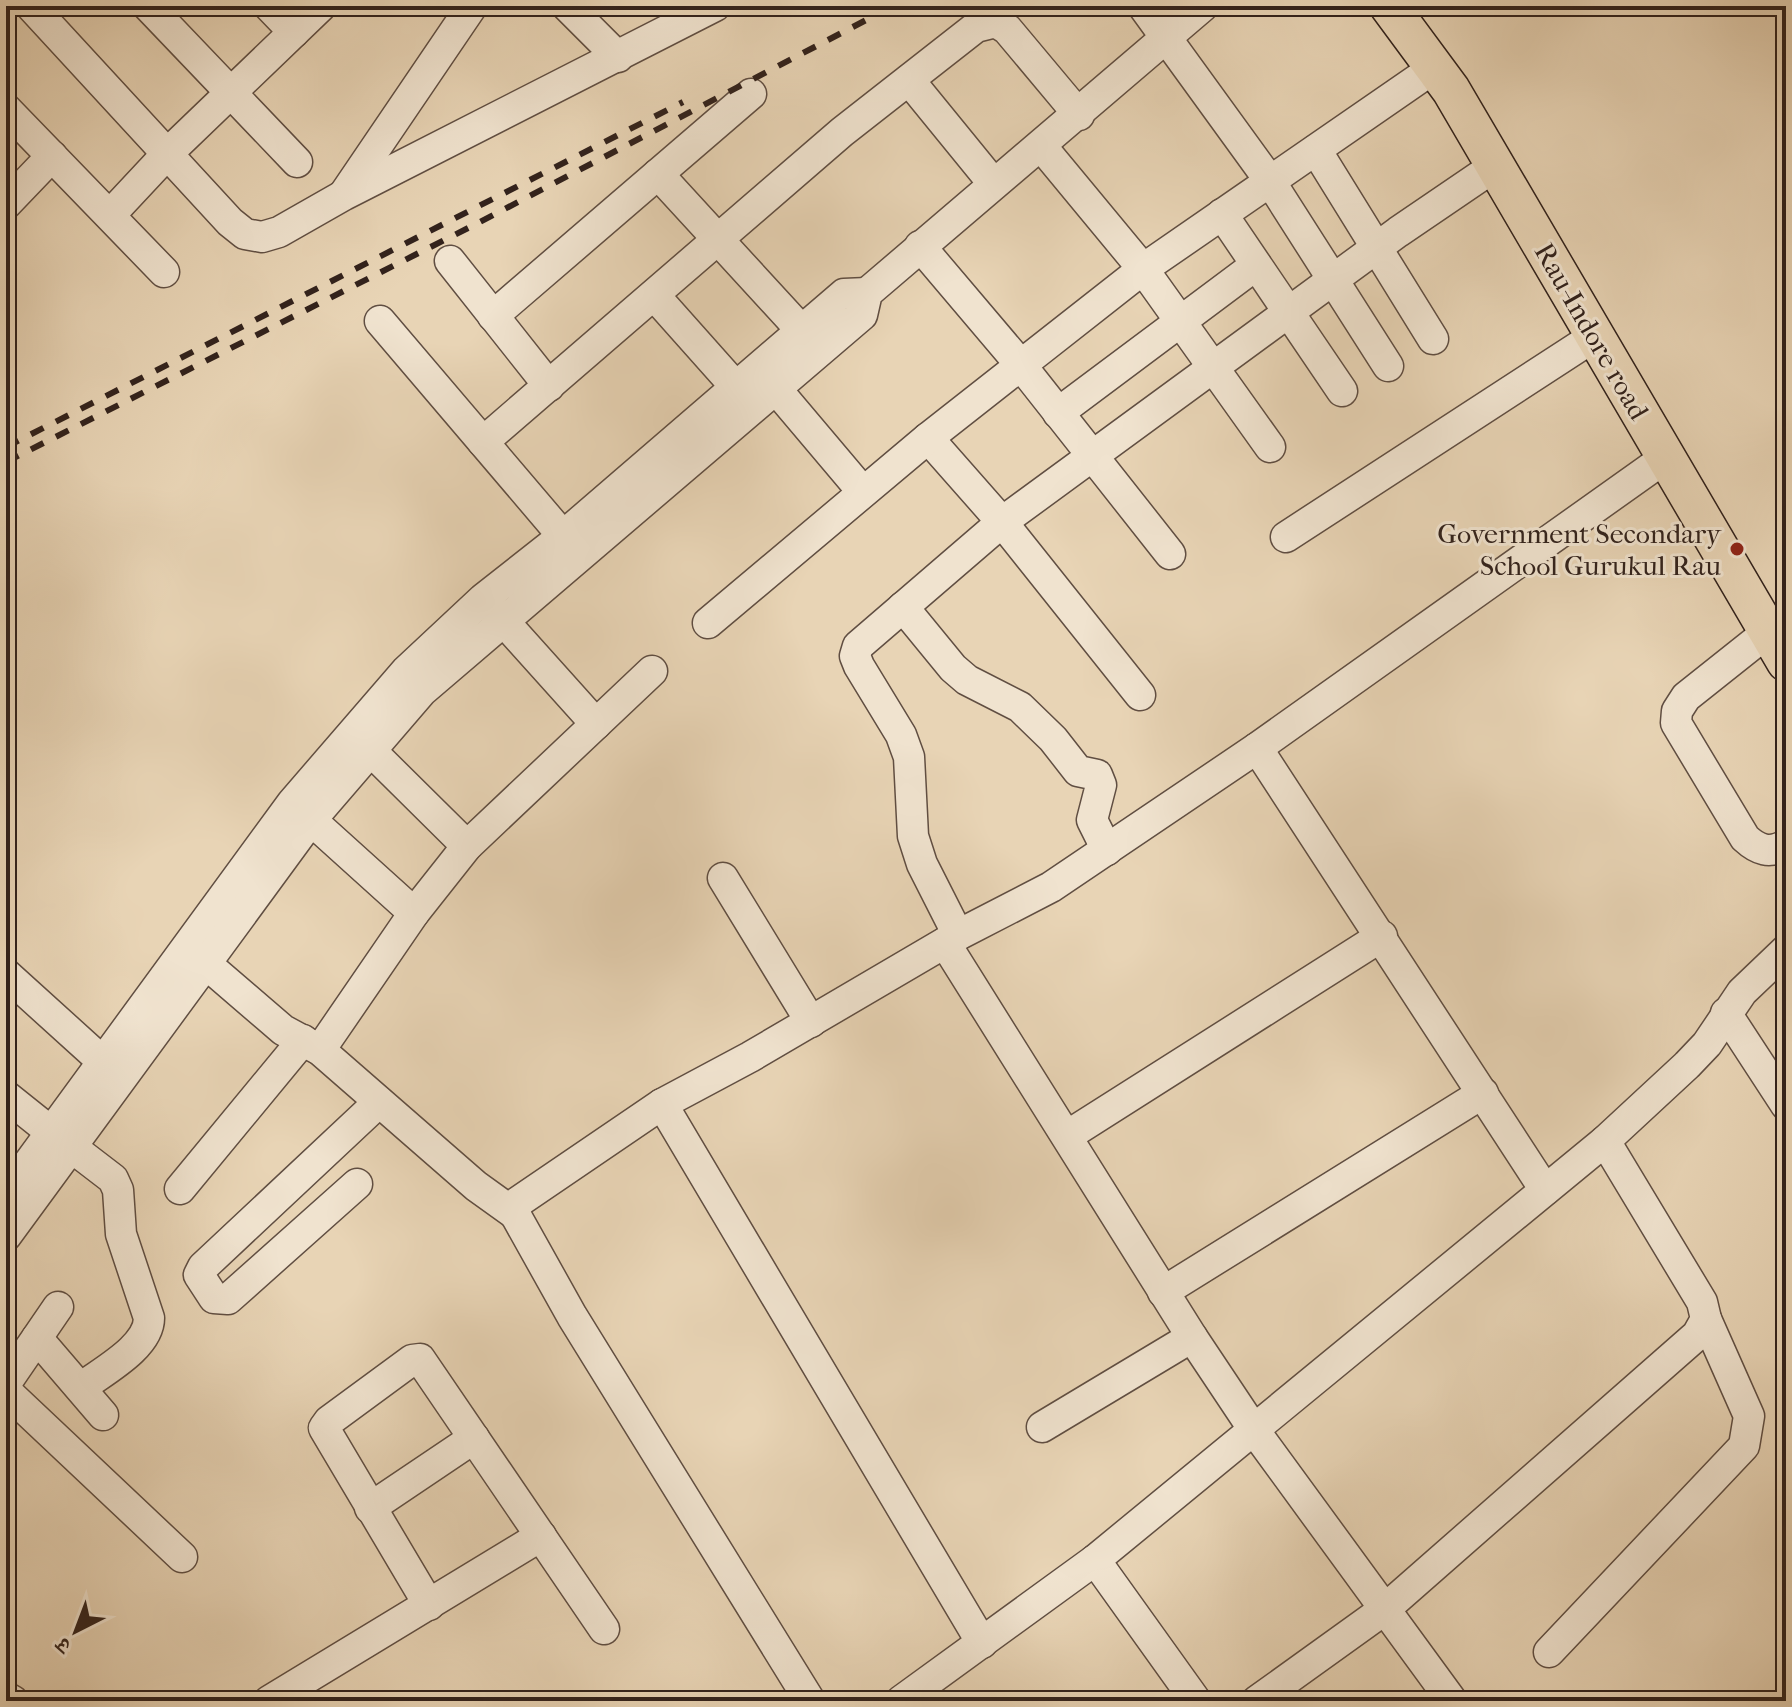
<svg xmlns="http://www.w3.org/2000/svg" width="1792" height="1707" font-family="'IM FELL French Canon','Noto Serif Devanagari',serif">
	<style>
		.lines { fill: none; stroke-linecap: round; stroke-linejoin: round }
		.minor-casing { stroke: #604e42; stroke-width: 33 }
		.major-casing { stroke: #32221c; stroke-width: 41 }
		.minor { stroke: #f0e3cf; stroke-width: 30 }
		.major { stroke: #e8d4b5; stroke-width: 38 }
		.rail { stroke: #32221c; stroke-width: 6; stroke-dasharray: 14 14; stroke-linecap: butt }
		.poi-dot { fill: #8f2418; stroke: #f0e3cf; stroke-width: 3 }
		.labels { text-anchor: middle; stroke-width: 6; stroke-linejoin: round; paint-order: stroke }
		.street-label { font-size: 28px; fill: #32221c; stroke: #f0e3cf }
		.poi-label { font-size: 28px; fill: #32221c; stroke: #f0e3cf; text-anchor: end }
	</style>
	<rect width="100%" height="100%" fill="#e8d4b5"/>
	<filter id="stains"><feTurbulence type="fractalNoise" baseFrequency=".0025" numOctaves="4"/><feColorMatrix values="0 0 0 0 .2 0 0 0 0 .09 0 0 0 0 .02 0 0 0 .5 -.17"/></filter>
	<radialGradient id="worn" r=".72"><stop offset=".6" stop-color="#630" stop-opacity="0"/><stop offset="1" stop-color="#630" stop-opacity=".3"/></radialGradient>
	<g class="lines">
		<g class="minor-casing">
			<g id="minor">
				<path d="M 31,6 L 230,222 L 245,234 L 262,237 L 279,232 L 344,195 L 715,6"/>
				<path d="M 148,6 L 297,162"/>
				<path d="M 269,6 L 294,32"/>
				<path d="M 567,6 L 618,57"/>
				<path d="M 1143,6 L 1270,181 L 1388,366"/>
				<path d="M 909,80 L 993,183"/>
				<path d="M 6,109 L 164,272"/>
				<path d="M 1042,147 L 1143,269 L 1270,447"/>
				<path d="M 1316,150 L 1433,339"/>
				<path d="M 658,174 L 814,344"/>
				<path d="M 345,193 L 472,6"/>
				<path d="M 6,204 L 52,156"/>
				<path d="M 1222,214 L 1342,391"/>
				<path d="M 110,215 L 167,154 L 321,6"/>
				<path d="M 920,246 L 1020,364 L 1170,554"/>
				<path d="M 450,261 L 549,386"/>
				<path d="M 654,295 L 735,386"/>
				<path d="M 493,316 L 751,94"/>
				<path d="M 380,321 L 563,536"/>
				<path d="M 776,389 L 863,492"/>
				<path d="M 1058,413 L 1256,265"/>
				<path d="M 928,438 L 1002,522 L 1140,695"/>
				<path d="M 483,442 L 842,132 L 976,27 L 996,22 L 1007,29 L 1079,115"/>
				<path d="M 1286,537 L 1595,336"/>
				<path d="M 490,606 L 596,724"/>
				<path d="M 903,607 L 953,668 L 967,680 L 1020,707 L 1053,739 L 1078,771 L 1097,775 L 1101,785 L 1092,820 L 1107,850"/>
				<path d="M 708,623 L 928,438 L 1143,269 L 1434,68"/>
				<path d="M 1769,631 L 1686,697 L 1677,711 L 1676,723 L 1745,838 C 1758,850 1769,854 1786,845"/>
				<path d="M 1257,748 L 1545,1190"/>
				<path d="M 370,750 L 467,846"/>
				<path d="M 311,820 L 414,913"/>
				<path d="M 723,878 L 811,1022"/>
				<path d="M 958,935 L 922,864 L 913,836 L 909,757 L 901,735 L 859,666 L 855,656 L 858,646 L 1002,522 L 1398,232 L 1495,166"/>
				<path d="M 945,943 L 1192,1337 L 1254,1430 L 1452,1701"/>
				<path d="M 190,950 L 283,1030 L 320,1050 L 476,1186 L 515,1214"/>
				<path d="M 6,974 L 102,1061"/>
				<path d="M 1726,1013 L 1786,1105"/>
				<path d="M 320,1050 L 414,913 L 467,846 L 652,671"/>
				<path d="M 6,1096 L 51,1132"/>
				<path d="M 662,1104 L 982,1643"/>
				<path d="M 1067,1136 L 1382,936"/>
				<path d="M 70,1146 L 113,1179 L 118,1190 L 121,1234 L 149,1318 C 149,1347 103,1371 82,1387"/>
				<path d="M 357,1184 L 228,1299 L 214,1298 L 199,1275 L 203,1267 L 379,1102"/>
				<path d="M 180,1189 L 303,1040"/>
				<path d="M 6,1194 L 292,803 L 406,671 L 483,599 L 563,536 L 844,294 L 867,293"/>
				<path d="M 6,1236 L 311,820 L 422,691 L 862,315 L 867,293 L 1203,6"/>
				<path d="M 1163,1292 L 1483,1093"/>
				<path d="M 37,1338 L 103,1415"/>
				<path d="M 6,1383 L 58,1307"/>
				<path d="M 6,1391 L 182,1557"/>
				<path d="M 1042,1427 L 1192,1337"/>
				<path d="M 370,1508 L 474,1438"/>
				<path d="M 1095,1560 L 1196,1701"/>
				<path d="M 429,1605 L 324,1428 L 329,1421 L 412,1360 L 420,1359 L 604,1629"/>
				<path d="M 1549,1652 L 1744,1446 L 1749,1416 L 1706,1319"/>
				<path d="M 6,1697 L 13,1701"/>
				<path d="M 269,1701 L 541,1536"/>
				<path d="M 810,1701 L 572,1316 L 515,1214 L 518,1202 L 662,1104 L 750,1057 L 958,935 L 1051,887 L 1257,748 L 1665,458"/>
				<path d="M 901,1701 L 1095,1560 L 1605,1141 L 1687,1065 L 1707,1044 L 1742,992 L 1786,950"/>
				<path d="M 1257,1701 L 1385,1609 L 1697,1335 L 1706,1319 L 1702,1302 L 1605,1141"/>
			</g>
		</g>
		<g class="major-casing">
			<path id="major" d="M 1389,6 L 1451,90 L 1786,662"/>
		</g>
		<use href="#minor" class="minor"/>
		<use href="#major" class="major"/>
		<g class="rail">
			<path d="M 6,447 L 683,102"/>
			<path d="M 6,462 L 476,224 L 893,6"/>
		</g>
	</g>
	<circle class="poi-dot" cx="1737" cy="549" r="8"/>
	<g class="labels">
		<g class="street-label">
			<text transform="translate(1592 331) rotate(60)" y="10">Rau-Indore road</text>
		</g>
		<g class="poi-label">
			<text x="1721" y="543">Government Secondary<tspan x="1721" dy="32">School Gurukul Rau</tspan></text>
		</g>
	</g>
	<rect width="1792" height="1707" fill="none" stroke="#e8d4b5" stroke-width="32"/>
	<rect x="8" y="8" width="1776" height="1691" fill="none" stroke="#32221c" stroke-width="4"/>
	<rect x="16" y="16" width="1760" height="1675" fill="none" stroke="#32221c" stroke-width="2"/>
	<g transform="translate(76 1631) rotate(222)" stroke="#f0e3cf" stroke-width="6" paint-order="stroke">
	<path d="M0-6L14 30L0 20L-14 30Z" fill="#32221c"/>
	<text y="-12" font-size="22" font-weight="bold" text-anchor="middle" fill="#32221c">उ</text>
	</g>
	<rect width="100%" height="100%" filter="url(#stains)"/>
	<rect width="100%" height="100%" fill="url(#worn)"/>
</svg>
